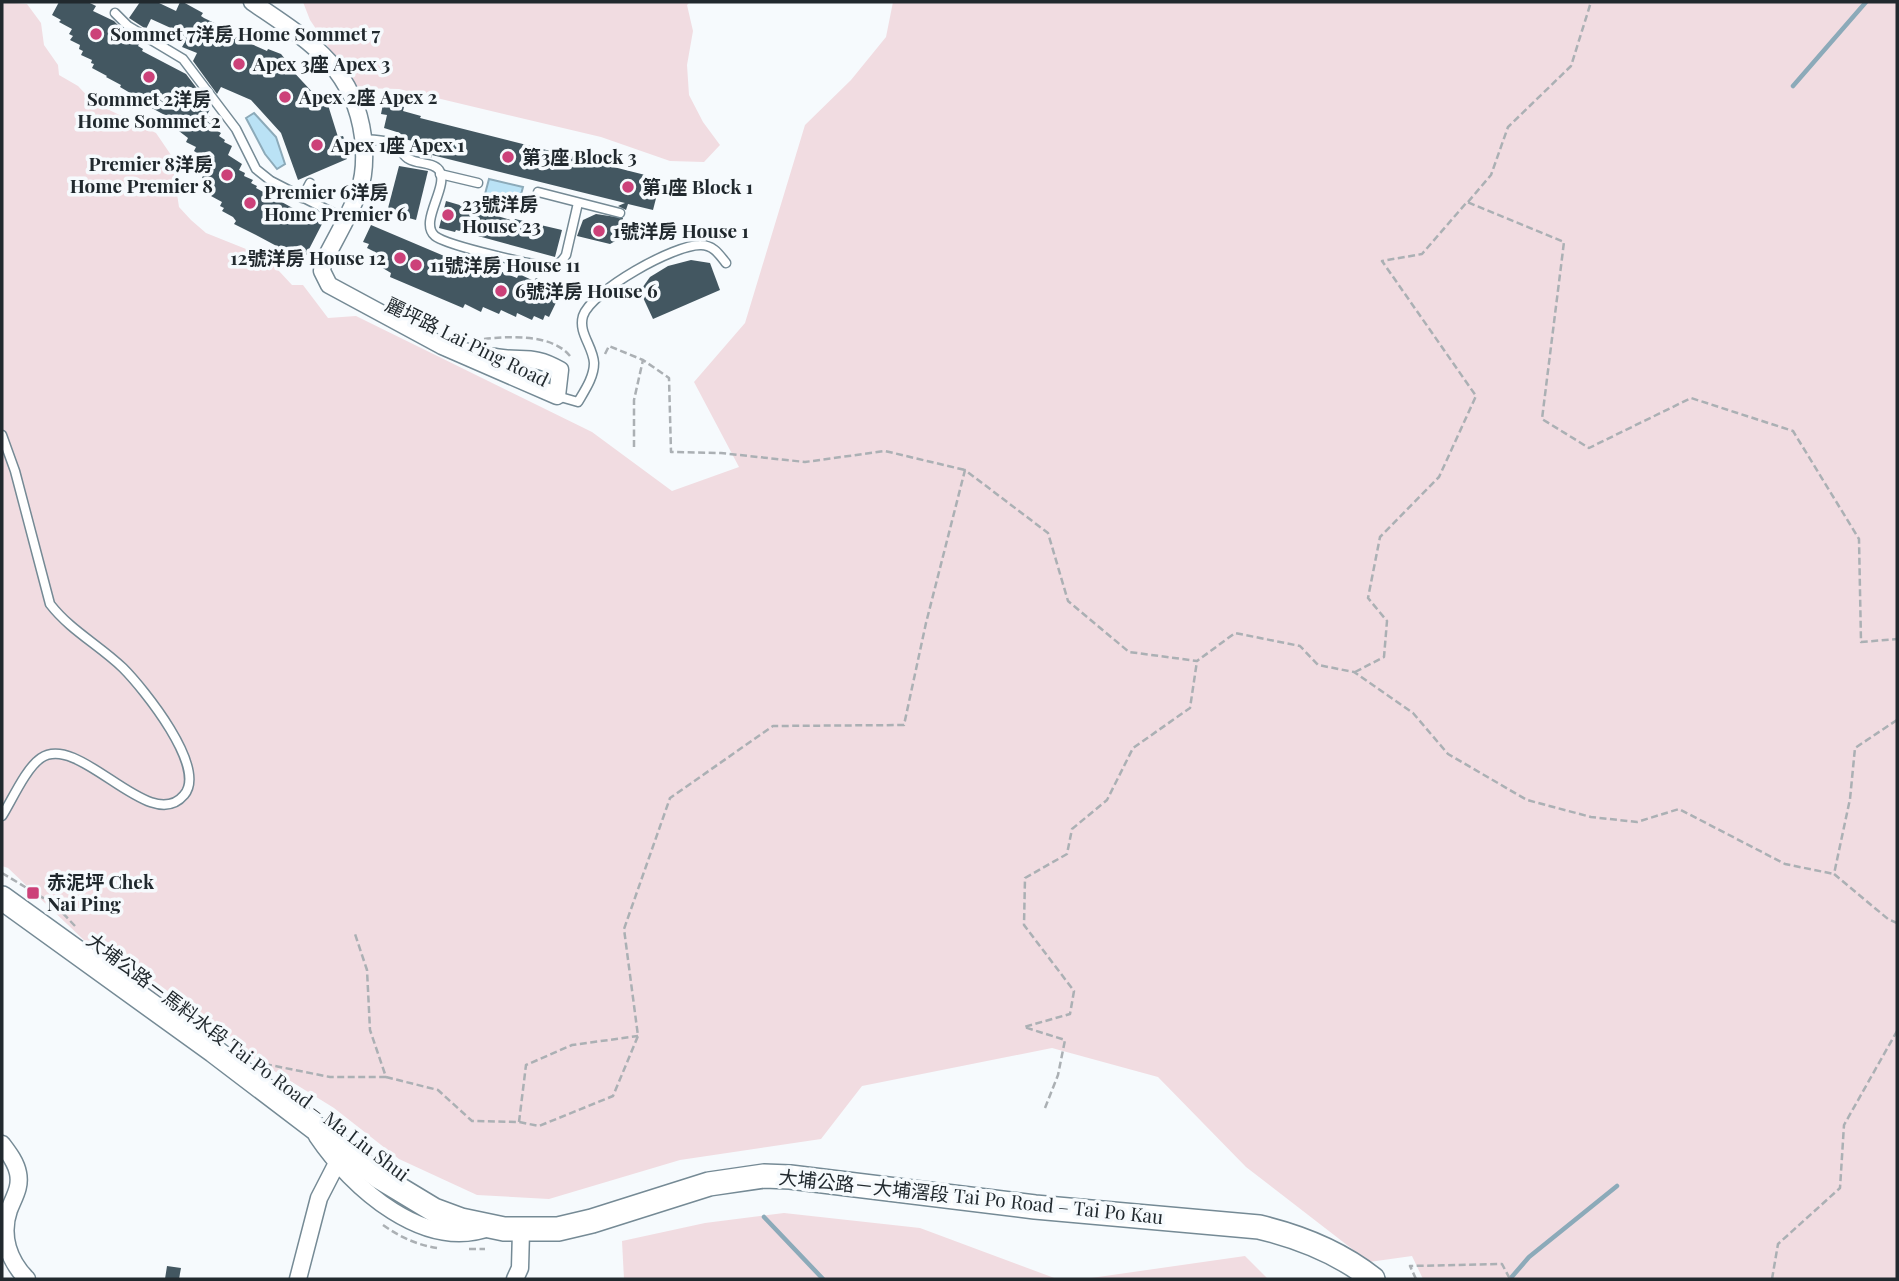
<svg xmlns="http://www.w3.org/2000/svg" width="1899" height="1281" font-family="'Playfair Display','Noto Sans TC',serif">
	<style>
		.green { fill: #f1dce1 }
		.water { fill: #bae2f5; stroke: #8caab9; stroke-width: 2 }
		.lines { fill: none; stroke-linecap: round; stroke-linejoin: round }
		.stream { stroke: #8caab9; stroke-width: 4.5 }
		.building { fill: #435761 }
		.service-casing { stroke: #758a95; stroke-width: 11 }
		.minor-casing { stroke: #758a95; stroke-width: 19 }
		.secondary-casing { stroke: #758a95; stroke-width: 26 }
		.path { stroke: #abb0b4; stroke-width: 2.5; stroke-dasharray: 7 3.5; stroke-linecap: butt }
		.service { stroke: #fff; stroke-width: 8 }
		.minor { stroke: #fff; stroke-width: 16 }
		.secondary { stroke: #fff; stroke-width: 23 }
		.poi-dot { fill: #cc4179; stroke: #f6fafd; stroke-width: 2.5 }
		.labels { text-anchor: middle; stroke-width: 7; stroke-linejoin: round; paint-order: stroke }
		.poi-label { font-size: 19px; font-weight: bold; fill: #21292e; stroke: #f6fafd; text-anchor: start }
		.street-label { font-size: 19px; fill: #21292e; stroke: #f6fafd }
	</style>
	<rect width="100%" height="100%" fill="#f6fafd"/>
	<g class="green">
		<path d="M 2,2 L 27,4 L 41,23 L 44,45 L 58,65 L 59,75 L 78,86 L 93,102 L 156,133 L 171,155 L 179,207 L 191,220 L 206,233 L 266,257 L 292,285 L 303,285 L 328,318 L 356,316 L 592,432 L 672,491 L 739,467 L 694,382 L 745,323 L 805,125 L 851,80 L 886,37 L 893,2 L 1897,2 L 1897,1279 L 1423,1279 L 1412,1256 L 1369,1262 L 1246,1167 L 1158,1077 L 1052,1048 L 862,1086 L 821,1139 L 680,1160 L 549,1199 L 477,1195 L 399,1159 L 334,1108 L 166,1004 L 86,942 L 8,868 L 2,866 Z"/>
		<path d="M 303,2 L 690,2 L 687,5 L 693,31 L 687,65 L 689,95 L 703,122 L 720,145 L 704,162 L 670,161 L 601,137 L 399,89 L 356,88 L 310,20 Z"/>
		<path d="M 784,1213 L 920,1228 L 1057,1279 L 624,1279 L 622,1241 L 705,1223 Z"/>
		<path d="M 1245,1256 L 1268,1279 L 1084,1279 Z"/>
	</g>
	<g class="water">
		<path d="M 254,113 L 276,137 L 285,164 L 277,169 L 265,154 L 246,118 Z"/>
		<path d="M 489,179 L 523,187 L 519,202 L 485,194 Z"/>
	</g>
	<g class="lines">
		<g class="stream">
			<path d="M 1793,86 L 1866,2"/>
			<path d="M 764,1217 L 823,1279"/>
			<path d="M 1510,1279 L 1529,1257 L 1617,1186"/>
		</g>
	</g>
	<g class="building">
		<path d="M 59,2 L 88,2 L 96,6 L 93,11 L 114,21 L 124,31 L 141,41 L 138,46 L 143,49 L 142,51 L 186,74 L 211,107 L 207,115 L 220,122 L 216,130 L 221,133 L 219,136 L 225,140 L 224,142 L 232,146 L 228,155 L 242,164 L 239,170 L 245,173 L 244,176 L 253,180 L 251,183 L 257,186 L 256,188 L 322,224 L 305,257 L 301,255 L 299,258 L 256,235 L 234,224 L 236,221 L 233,217 L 222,211 L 224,208 L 220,206 L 222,202 L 211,196 L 213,193 L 209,191 L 213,183 L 202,178 L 204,174 L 200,172 L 206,162 L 195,156 L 197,153 L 194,151 L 196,147 L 186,142 L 188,138 L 175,128 L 177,125 L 173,123 L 174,120 L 148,106 L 149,104 L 120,87 L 121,85 L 106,77 L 107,76 L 92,68 L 94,64 L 91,63 L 92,60 L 81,55 L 83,51 L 79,49 L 80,45 L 70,40 L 73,36 L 69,34 L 72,29 L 59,22 L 61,20 L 52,15 Z"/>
		<path d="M 140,2 L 157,2 L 176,11 L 180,2 L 183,2 L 203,13 L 201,16 L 204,18 L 233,32 L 231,35 L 267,51 L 268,49 L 281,54 L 290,65 L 289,67 L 315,95 L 317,94 L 328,105 L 338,137 L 343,136 L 350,154 L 346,155 L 347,159 L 298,180 L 281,133 L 251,100 L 221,87 L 217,94 L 193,61 L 197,53 L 182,47 L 185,42 L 170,36 L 173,29 L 151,19 L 146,29 L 129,18 Z"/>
		<path d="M 384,99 L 398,103 L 397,105 L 404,107 L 403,111 L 421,116 L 420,118 L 661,179 L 653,210 L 628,204 L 626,210 L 618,206 L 625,203 L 432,155 L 431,158 L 415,154 L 417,142 L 404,139 L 400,133 L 384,128 L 387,115 L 381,114 Z"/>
		<path d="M 399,166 L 428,171 L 416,220 L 387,212 Z"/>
		<path d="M 446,201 L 514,221 L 515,219 L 562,230 L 555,257 L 456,230 L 455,232 L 439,228 Z"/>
		<path d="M 596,214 L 623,218 L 617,240 L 610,244 L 577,236 L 583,220 Z"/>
		<path d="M 371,225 L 482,272 L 484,269 L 500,276 L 502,272 L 517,278 L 519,274 L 534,281 L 536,278 L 549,284 L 550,280 L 564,286 L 549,317 L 545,315 L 543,320 L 534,316 L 532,320 L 517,313 L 516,317 L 501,310 L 499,314 L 483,307 L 481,312 L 465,304 L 463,308 L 390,277 L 391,273 L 376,264 L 378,260 L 372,258 L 375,252 L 367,248 L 369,244 L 363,242 Z"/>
		<path d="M 691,260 L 710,263 L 720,290 L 653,319 L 640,291 L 650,277 L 668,266 Z"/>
		<path d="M 167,1266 L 181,1268 L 179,1279 L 165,1279 Z"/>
	</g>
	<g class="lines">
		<g class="service-casing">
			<g id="service">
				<path d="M 115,13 L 128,26 L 183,59 L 236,129 L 256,169 L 271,181 L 345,219"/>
				<path d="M 363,139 C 374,140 389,139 398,148 C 402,151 404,157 409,159 C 417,164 433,162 439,170 C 450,186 418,222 435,236 C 446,245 540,268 554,266 C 560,264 563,260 566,255 L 578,203"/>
				<path d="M 440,174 L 478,183"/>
				<path d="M 538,192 L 620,213"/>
				<path d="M 302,198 L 310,183"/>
				<path d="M 557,396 L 578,402 C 585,390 594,377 594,363 C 593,346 578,333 583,316 C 591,291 675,244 701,245 C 713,245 719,254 726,263"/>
				<path d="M 2,435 L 15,471 L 50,604 C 70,630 99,645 123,668 C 143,688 208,768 184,795 C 150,836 80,732 41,758 C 26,768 12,800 2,816"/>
			</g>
		</g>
		<g class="minor-casing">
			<g id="minor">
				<path d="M 252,2 C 306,39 354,66 363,137 C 365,155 365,174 359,191 C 349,216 335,239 323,263 L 322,271 L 329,285 L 442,346 L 557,396 L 560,370 C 533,354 523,362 496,357 C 478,355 460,350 442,346"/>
				<path d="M 317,1136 C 352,1188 425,1253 491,1227"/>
				<path d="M 2,1144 C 8,1152 16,1162 18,1173 C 21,1187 14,1197 9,1210 C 0,1236 9,1261 27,1279"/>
				<path d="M 298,1279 L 319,1198 L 337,1163"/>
				<path d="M 515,1279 L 520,1268 L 521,1231"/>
			</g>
		</g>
		<g class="secondary-casing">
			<path id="secondary" d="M 2,898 L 214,1051 L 381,1178 L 434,1210 L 461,1220 L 504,1229 L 558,1229 L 592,1221 L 709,1184 L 764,1176 L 790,1177 L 1035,1207 L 1259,1227 C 1301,1237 1339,1252 1373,1279"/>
		</g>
		<g class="path">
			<path d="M 1468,202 L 1491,175 L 1508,127 L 1571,66 L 1591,2"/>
			<path d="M 484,339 C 511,336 552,334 570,356"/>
			<path d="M 605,354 L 609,346 L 643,360 L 669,378 L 671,452 L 721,453 L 805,462 L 885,451 L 965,470"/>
			<path d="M 634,447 L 634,400 L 643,360"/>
			<path d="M 1355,672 L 1384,657 L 1387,621 L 1368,598 L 1380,537 L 1439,477 L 1476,396 L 1382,261 L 1422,254 L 1467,202 L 1564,242 L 1542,419 L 1589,448 L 1691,398 L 1793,431 L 1859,539 L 1861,642 L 1897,639"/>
			<path d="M 1897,720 L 1855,748 L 1850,799 L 1834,874 L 1888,919 L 1897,923"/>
			<path d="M 2,873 L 55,905 L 75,926"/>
			<path d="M 265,1064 L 330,1077 L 386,1077 L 370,1030 L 367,970 L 355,934"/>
			<path d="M 386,1077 L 438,1090 L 472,1121 L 519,1122 L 539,1126 L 613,1096 L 638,1036 L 624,929 L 670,798 L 773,726 L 904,725 L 926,623 L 965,470 L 1048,533 L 1068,601 L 1129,652 L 1197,661 L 1235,633 L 1300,646 L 1318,665 L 1354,672 L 1413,713 L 1448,754 L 1527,800 L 1591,817 L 1637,822 L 1679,809 L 1785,864 L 1834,874"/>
			<path d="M 1045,1108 L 1058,1075 L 1065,1040 L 1024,1027 L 1070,1014 L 1074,991 L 1024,925 L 1025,878 L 1067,854 L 1072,829 L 1107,800 L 1133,748 L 1190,708 L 1197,661"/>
			<path d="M 519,1122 L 526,1065 L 572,1045 L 638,1036"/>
			<path d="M 383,1225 C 400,1237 417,1245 437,1248"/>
			<path d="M 469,1249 L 485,1249"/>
			<path d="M 1416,1279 L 1410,1266 L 1502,1264 L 1510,1279"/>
			<path d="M 1772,1279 L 1778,1244 L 1840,1188 L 1844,1125 L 1897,1031"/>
		</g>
		<use href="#service" class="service"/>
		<use href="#minor" class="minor"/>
		<use href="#secondary" class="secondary"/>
	</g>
	<g class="poi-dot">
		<circle cx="96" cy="34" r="7"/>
		<circle cx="239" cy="64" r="7"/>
		<circle cx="149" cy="77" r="7"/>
		<circle cx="285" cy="97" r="7"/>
		<circle cx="317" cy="145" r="7"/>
		<circle cx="508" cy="157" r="7"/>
		<circle cx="227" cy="175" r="7"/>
		<circle cx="628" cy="187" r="7"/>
		<circle cx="250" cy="203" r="7"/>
		<circle cx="448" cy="215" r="7"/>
		<circle cx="599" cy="231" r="7"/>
		<circle cx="400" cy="258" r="7"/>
		<circle cx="416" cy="265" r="7"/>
		<circle cx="501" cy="291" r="7"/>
		<rect x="26" y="886" width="14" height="14" rx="3.5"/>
	</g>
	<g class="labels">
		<g class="poi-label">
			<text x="110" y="41">Sommet 7洋房 Home Sommet 7</text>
			<text x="253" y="71">Apex 3座 Apex 3</text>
			<text x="299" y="104">Apex 2座 Apex 2</text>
			<text x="149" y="106" text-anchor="middle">Sommet 2洋房<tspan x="149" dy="22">Home Sommet 2</tspan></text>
			<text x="331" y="152">Apex 1座 Apex 1</text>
			<text x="522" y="164">第3座 Block 3</text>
			<text x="213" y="171" text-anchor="end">Premier 8洋房<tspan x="213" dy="22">Home Premier 8</tspan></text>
			<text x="642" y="194">第1座 Block 1</text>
			<text x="264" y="199">Premier 6洋房<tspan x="264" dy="22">Home Premier 6</tspan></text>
			<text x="462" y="211">23號洋房<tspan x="462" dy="22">House 23</tspan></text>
			<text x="613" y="238">1號洋房 House 1</text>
			<text x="386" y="265" text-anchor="end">12號洋房 House 12</text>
			<text x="430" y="272">11號洋房 House 11</text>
			<text x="515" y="298">6號洋房 House 6</text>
			<text x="47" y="889">赤泥坪 Chek<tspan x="47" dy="22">Nai Ping</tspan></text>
		</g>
		<g class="street-label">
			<text transform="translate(467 342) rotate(26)" y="7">麗坪路 Lai Ping Road</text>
			<text transform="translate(248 1057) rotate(37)" y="7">大埔公路－馬料水段 Tai Po Road – Ma Liu Shui</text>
			<text transform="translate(971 1197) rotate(6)" y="7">大埔公路－大埔滘段 Tai Po Road – Tai Po Kau</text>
		</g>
	</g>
	<rect width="1899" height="1281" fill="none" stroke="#21292e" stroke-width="7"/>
</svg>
